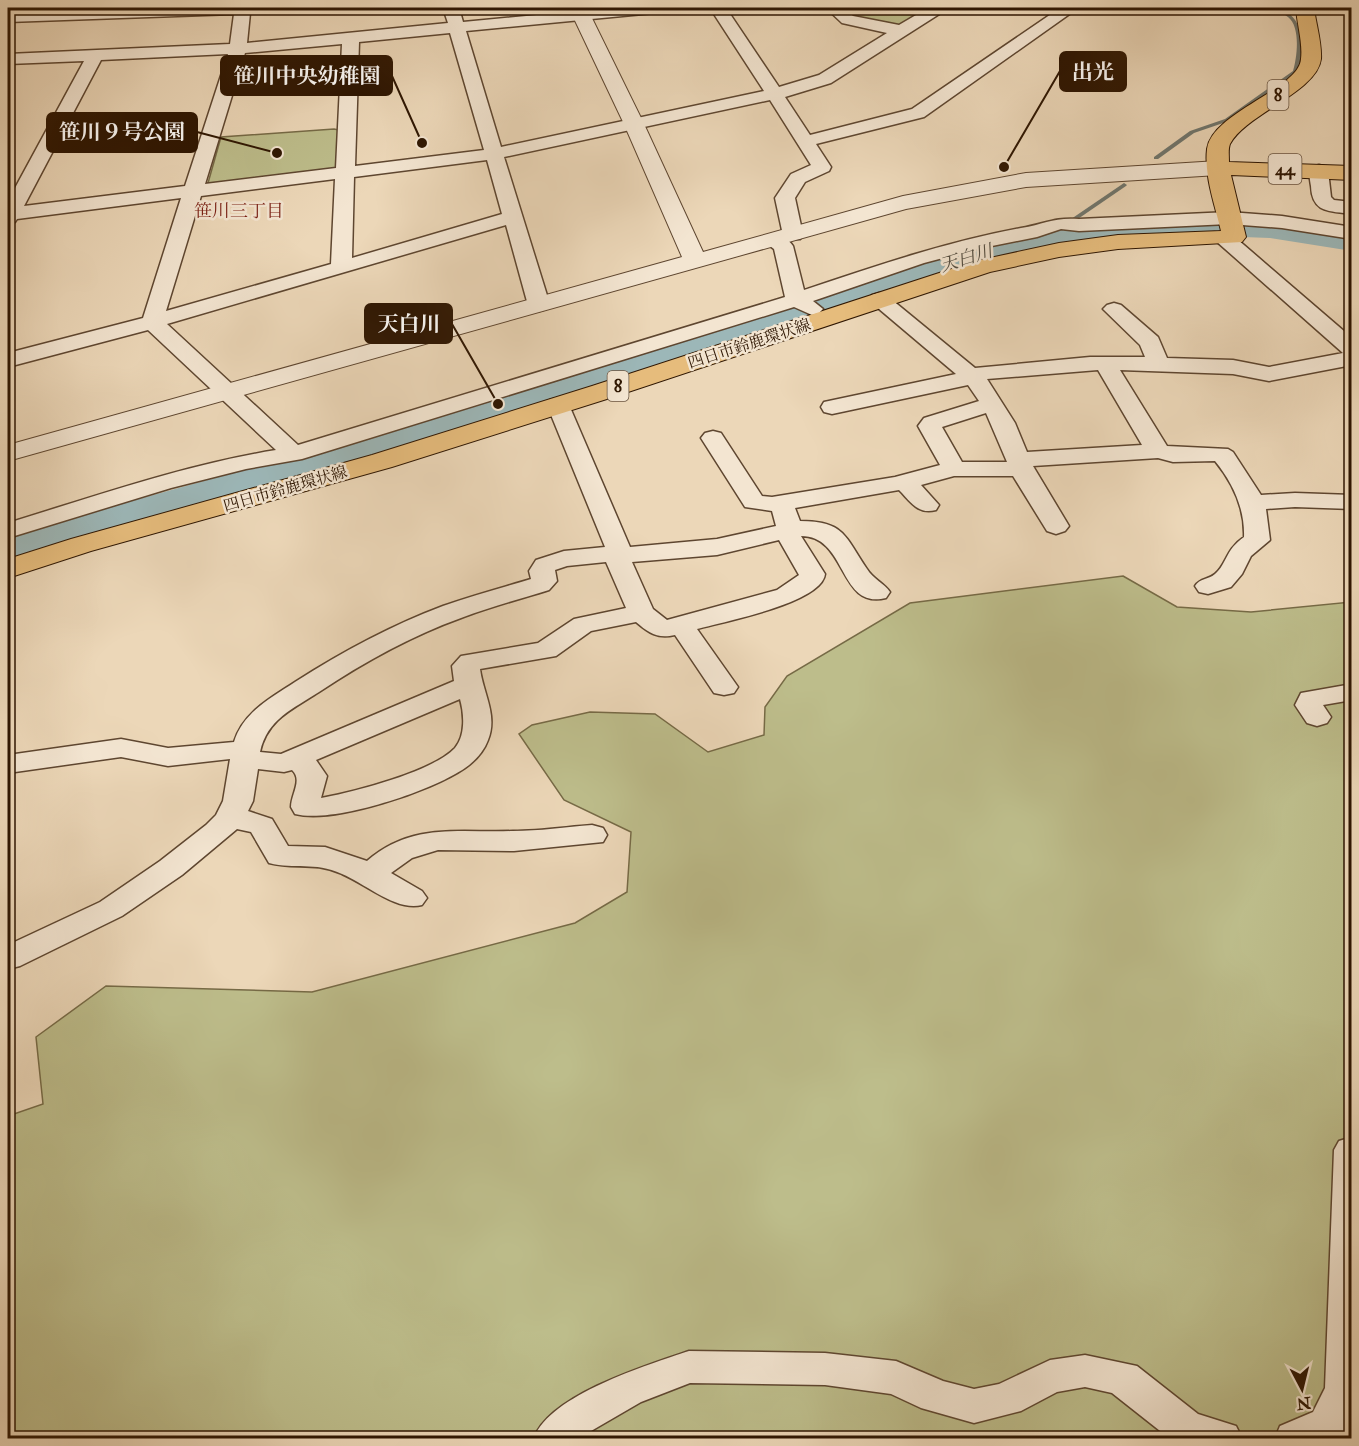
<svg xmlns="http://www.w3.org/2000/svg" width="1359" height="1446" font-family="'IM FELL Double Pica','Noto Serif JP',serif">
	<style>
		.green { fill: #bdbd8b; stroke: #766a46; stroke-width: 1.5 }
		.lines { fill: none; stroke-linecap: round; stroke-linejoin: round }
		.stream { fill: #70776f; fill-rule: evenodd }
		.river { fill: #9cb7b8; fill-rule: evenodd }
		.minor-casing { stroke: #5e4630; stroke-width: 3 }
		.tertiary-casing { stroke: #5e4630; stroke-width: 2 }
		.primary-casing { stroke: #2e1602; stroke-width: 2 }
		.minor { fill: #f3e5d1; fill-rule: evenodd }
		.tertiary { fill: #f3e5d1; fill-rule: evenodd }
		.primary { fill: #e6bc7c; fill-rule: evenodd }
		.labels { text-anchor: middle; stroke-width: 5; stroke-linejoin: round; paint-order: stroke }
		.far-street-label { font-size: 16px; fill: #2e1602; stroke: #f3e5d1 }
		.shield { fill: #f3e5d1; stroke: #695440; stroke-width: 1.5 }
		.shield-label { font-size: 18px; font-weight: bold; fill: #2e1602 }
		.far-neighbourhood-label { font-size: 18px; fill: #7a1f14; stroke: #f3e5d1 }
		.far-water-label { font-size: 18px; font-style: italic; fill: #544e42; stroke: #f3e5d1 }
		.leader { fill: none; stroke: #2e1602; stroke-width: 2 }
		.callout-dot { fill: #2e1602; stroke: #f3e5d1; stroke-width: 2 }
		.callout { fill: #2e1602; stroke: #2e1602; stroke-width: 2 }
		.callout-label { font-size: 21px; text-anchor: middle; font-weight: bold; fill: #fff }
	</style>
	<rect width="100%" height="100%" fill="#ecd7b8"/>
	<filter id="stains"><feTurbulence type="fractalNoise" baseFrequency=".00333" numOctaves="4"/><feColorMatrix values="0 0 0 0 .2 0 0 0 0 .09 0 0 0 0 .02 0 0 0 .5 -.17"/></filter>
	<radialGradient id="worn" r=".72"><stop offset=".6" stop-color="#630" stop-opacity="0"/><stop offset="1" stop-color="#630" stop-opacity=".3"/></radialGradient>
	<g class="green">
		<path d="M 842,8 L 929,8 L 899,26 L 854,19 Z"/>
		<path d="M 334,129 L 339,130 L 337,168 L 212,184 L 208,183 L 221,137 Z"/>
		<path d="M 1123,576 L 1177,607 L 1251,612 L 1351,602 L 1351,1438 L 8,1438 L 8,1116 L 43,1104 L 36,1037 L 106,986 L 312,992 L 575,923 L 627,892 L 631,832 L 564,800 L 519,734 L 532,725 L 590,712 L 655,714 L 708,752 L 764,735 L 765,707 L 787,676 L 910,603 Z"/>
	</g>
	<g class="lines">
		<g class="stream">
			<path d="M 1271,8 C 1276,7 1279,9 1285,11 C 1306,22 1304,54 1297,73 L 1229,121 L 1194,133 L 1158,159 L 1154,159 L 1154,157 L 1190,131 L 1225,119 L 1293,71 C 1297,58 1301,27 1288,17 C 1283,13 1276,11 1271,8 Z"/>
			<path d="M 1124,183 L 1127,185 L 1126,186 L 1053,236 L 1049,236 L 1049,234 Z"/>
		</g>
		<path class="river" d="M 1188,215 L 1270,218 L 1352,231 L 1352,251 L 1270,238 L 1188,235 L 1051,245 L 986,261 L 756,337 L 326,471 L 8,563 L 8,537 L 34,528 L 298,455 L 732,323 L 962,247 L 1051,225 Z"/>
		<g class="minor-casing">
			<g id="minor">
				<path d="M 142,8 L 272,8 L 270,11 L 250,13 L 247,43 L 448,23 L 443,8 L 459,8 L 463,22 L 610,8 L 662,8 L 660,11 L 654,13 L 466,31 L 501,147 L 764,91 L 710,8 L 726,8 L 779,87 L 819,75 L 887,33 L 842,23 L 826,8 L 843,8 L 853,16 L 899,25 L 928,8 L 946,8 L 944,11 L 831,83 L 785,97 L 810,135 L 912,109 L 1060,8 L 1078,8 L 924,117 L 816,144 L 831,167 L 829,171 L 805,182 L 795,198 L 803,235 L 800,239 L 786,239 L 783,235 L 775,198 L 791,174 L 811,165 L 770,100 L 504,157 L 550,305 L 546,309 L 539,311 L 532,309 L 528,305 L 506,225 L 167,324 L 298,445 L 785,297 L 774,249 L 762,240 L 765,236 C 775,233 787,237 793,246 L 804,290 C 876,266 946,242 1021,228 C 1045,224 1054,217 1079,219 L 1229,212 L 1282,216 L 1352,227 L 1352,239 L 1282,228 L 1229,224 L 1079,231 L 1061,229 L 1037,237 L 977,249 L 924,263 L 813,301 L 823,309 L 819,313 L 812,315 L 794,307 L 302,459 L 246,469 L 171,488 L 8,538 L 8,523 C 96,496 184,465 276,450 L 148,330 L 8,367 L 8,353 L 143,318 L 181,198 L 17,219 L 15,222 L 8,224 L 8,201 L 84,61 L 8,64 L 8,54 L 230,44 L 234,14 L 8,22 L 8,12 ZM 450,33 L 484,150 L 355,166 L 359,42 ZM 342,44 L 336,168 L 205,184 L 245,53 ZM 228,54 L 185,186 L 24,206 L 101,60 ZM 487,160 L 502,214 L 352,258 L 354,177 ZM 335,179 L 331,264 L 166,311 L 201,196 Z"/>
				<path d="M 1319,165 L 1326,167 L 1328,171 L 1331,197 L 1334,200 L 1352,202 L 1352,214 C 1329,211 1312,213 1311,186 C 1310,179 1308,173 1312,167 Z"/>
				<path d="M 1223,231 L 1230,233 L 1352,338 L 1352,365 L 1269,381 L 1233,374 L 1120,370 L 1167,446 L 1228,449 L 1233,452 L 1261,495 L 1295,493 L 1352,495 L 1352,509 L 1295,507 L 1266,509 L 1270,540 L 1251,556 L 1242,574 L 1231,587 L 1208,594 L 1199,592 L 1195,586 C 1200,578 1208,580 1215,574 C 1227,564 1225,550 1244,537 C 1245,509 1233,483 1215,461 L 1173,462 L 1158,458 L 1033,466 L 1069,526 L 1065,531 L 1056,534 L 1047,531 L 1013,476 L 954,476 L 921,485 L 939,505 L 936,510 C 918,515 911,502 899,490 L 795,508 L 800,521 C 845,521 845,537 867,569 C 873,579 884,583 890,592 L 886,598 C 838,610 848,536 801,536 L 825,574 C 822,603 722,622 697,629 L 738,687 L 734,693 L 724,695 L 714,693 L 675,635 C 657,639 649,633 636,622 L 591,631 L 556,656 L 480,669 C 483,693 498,715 488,740 C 484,751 475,761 465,768 C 432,791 334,824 295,814 L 291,807 C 291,794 303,780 292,770 L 284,772 L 258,769 L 253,801 L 248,811 L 272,819 L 288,846 L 325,847 L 367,861 C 412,822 458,833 513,831 C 539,831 566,827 592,825 L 603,828 L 607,835 L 603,842 L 514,851 L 438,850 L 412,858 L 391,873 L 422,891 L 427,898 L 422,905 C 397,912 366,884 342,874 C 313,861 296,870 269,863 L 251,832 L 237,829 L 182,875 L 122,916 L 20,966 L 8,969 L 8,945 L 100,902 L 160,861 L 206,825 L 216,815 L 223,801 L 230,759 L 168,766 L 121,757 L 8,773 L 8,755 L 121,739 L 168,748 L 234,742 C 243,712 271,698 295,682 C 342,652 390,626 443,606 C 471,596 501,588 531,579 L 529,571 L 536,560 L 564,551 L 605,547 L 547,405 L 550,400 L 558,398 L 566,400 L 569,405 L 630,547 L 717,539 L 776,526 L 772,511 L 745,507 L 701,438 L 705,433 L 713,431 L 721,433 L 762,496 L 772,497 L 895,477 L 940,465 L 918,426 L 924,418 L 979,401 L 968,385 L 832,414 L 824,412 L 821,407 L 824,402 L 956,374 L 872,303 L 868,299 L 872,295 L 879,293 L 886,295 L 975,368 L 1090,357 L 1145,357 L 1140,345 L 1103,309 L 1107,305 L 1114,303 L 1121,305 L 1158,337 L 1167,358 L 1233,360 L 1269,367 L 1343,353 L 1216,241 L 1213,237 L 1216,233 ZM 1098,370 L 1142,445 L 1027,452 L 1015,423 L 987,379 ZM 986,413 L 1007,462 L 962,462 L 942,427 ZM 779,540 L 799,575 L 777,590 L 667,620 L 653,609 L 632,562 L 717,555 ZM 606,562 L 626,608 L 574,619 L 538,643 L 461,656 L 452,666 L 454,681 L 281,754 L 260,752 C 267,719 293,709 319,692 C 364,662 411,636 461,618 C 490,607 520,599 549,590 L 557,581 L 555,570 L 567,566 ZM 460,699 C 464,713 466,735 455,748 C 432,772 354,792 321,798 L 327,776 L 316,760 Z"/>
				<path d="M 1352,684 L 1352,700 L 1323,705 L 1331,717 L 1327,723 L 1317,726 L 1307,723 L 1295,705 L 1301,693 Z"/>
				<path d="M 1352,1137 L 1352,1416 L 1341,1436 L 1336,1438 L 1275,1438 L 1280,1426 L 1313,1412 L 1325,1388 L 1334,1150 L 1339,1141 Z"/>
				<path d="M 689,1351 L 825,1353 L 896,1361 L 943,1381 L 974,1389 L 999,1384 L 1050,1360 L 1085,1355 L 1137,1366 L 1198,1414 L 1236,1426 L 1242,1438 L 1169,1438 L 1112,1393 L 1085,1387 L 1057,1392 L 1021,1411 L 974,1423 L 921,1408 L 891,1394 L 825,1385 L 690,1383 L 641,1402 L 579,1438 L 534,1438 C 550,1395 647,1365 689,1351 Z"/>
			</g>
		</g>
		<g class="tertiary-casing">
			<path id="tertiary" d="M 569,8 L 587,8 L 644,124 L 703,252 L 903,196 L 1026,173 L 1218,161 L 1226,163 L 1229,168 L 1226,173 L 1218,175 L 1026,187 L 906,209 L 8,461 L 8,445 L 682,257 L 624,124 Z"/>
		</g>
		<g class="primary-casing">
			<path id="primary" d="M 1296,8 L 1314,8 C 1316,24 1322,43 1321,59 C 1317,92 1246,114 1230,144 C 1228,149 1229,156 1229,162 L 1352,166 L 1352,180 L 1231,175 L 1246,237 L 1242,242 L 1118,249 L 1059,257 L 990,272 L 610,398 L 392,467 L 91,551 L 8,578 L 8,559 L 71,539 L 372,455 L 592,386 L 976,261 L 1059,243 L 1118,235 L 1221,231 C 1215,205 1204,176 1207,149 C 1212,112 1299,89 1301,59 C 1303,43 1297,24 1296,8 Z"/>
		</g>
		<use href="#minor" class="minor"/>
		<use href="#tertiary" class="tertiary"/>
		<use href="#primary" class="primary"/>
	</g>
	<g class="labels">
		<g class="far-street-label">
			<text transform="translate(749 343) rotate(-18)" y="6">四日市鈴鹿環状線</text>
			<text transform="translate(285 488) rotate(-16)" y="6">四日市鈴鹿環状線</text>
		</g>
		<g class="shield">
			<rect x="1267.5" y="80" width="21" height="30" rx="4.5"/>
			<rect x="1268.5" y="154" width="33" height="30" rx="4.5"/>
			<rect x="607.5" y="371" width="21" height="30" rx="4.5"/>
		</g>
		<g class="shield-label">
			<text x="1278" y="101">8</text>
			<text x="1285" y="175">44</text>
			<text x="618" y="392">8</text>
		</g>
		<g class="far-neighbourhood-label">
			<text x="239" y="217">笹川三丁目</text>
		</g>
		<g class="far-water-label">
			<text transform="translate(966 258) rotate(-17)" y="6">天白川</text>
		</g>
	</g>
	<path class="leader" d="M1004 167L1060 71M422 143L392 76M277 153L197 132M498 404L452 324"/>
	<g class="callout-dot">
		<circle cx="1004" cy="167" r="6"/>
		<circle cx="422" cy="143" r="6"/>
		<circle cx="277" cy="153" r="6"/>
		<circle cx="498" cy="404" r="6"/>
	</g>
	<g class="callout">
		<rect x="1060" y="52" width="66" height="39" rx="6"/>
		<rect x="221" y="56" width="171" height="39" rx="6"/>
		<rect x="47" y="113" width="150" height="39" rx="6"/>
		<rect x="365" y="304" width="87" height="39" rx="6"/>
	</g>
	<g class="callout-label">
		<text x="1093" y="79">出光</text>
		<text x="307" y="83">笹川中央幼稚園</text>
		<text x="122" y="139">笹川９号公園</text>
		<text x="409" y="331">天白川</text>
	</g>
	<rect width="1359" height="1446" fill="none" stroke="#ecd7b8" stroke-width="30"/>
	<rect x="9" y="9" width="1341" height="1428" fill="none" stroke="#2e1602" stroke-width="3"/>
	<rect x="15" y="15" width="1329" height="1416" fill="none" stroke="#2e1602" stroke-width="1.5"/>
	<g transform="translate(1302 1389) rotate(173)" stroke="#f3e5d1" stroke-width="4.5" paint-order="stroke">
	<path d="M0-4.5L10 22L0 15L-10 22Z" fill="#2e1602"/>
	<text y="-9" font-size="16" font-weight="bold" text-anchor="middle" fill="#2e1602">N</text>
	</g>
	<rect width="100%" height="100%" filter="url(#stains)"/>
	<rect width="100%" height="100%" fill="url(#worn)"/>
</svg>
